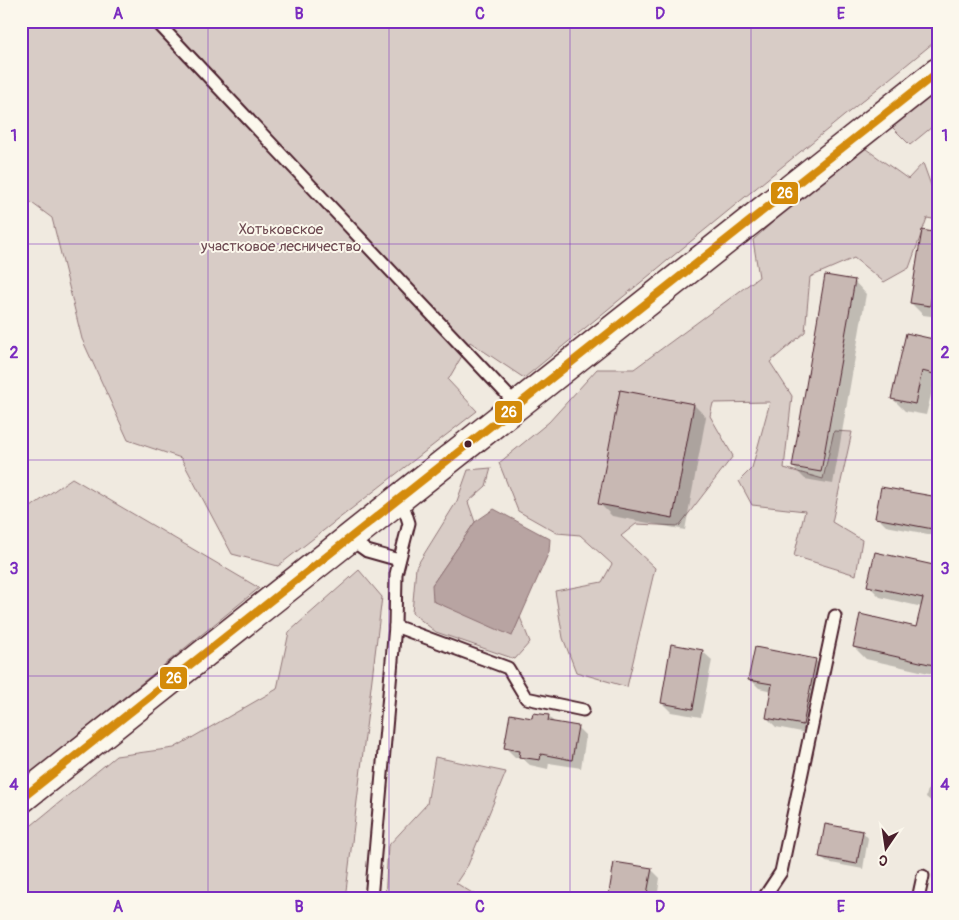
<svg xmlns="http://www.w3.org/2000/svg" width="959" height="920" font-family="Pangolin,sans-serif">
	<style>
		.green { fill: #d8ccc6; stroke: #917678 }
		.water { fill: #b8a4a2; stroke: #8c6f72 }
		.shadow { fill: #0003 }
		.building { fill: #c8b8b3; stroke: #4a1f2b }
		.lines { fill: none; stroke-linecap: round; stroke-linejoin: round }
		.lane-casing { stroke: #4a1f2b; stroke-width: 15 }
		.secondary-casing { stroke: #4a1f2b; stroke-width: 31 }
		.lane { stroke: #fbf7ec; stroke-width: 11 }
		.secondary { stroke: #fbf7ec; stroke-width: 28 }
		.bus-1-casing { stroke: #fbf7ec; stroke-width: 11 }
		.bus-1 { stroke: #d48b09; stroke-width: 8 }
		.grid { fill: none; stroke: #7b2cbf; stroke-width: 1; stroke-opacity: 0.55 }
		.bus-dot { fill: #4a1f2b; stroke: #fbf7ec; stroke-width: 2 }
		.labels { text-anchor: middle; stroke-width: 4; stroke-linejoin: round; paint-order: stroke }
		.park-label { font-size: 15px; fill: #6e4a52; stroke: #fbf7ec }
		.line-badge { stroke: #fbf7ec; stroke-width: 2 }
		.badge-label { font-size: 14px; text-anchor: middle; font-weight: bold; fill: #fff }
		.neatline { fill: none; stroke: #7b2cbf; stroke-width: 2 }
		.grid-label { font-size: 16px; text-anchor: middle; font-weight: bold; fill: #7b2cbf }
	</style>
	<rect width="100%" height="100%" fill="#f0eae0"/>
	<filter id="ink" filterUnits="userSpaceOnUse"><feTurbulence type="fractalNoise" baseFrequency=".02" numOctaves="2"/><feDisplacementMap in="SourceGraphic" scale="10" xChannelSelector="R" yChannelSelector="G"/><feConvolveMatrix kernelMatrix="1 2 1 2 8 2 1 2 1" color-interpolation-filters="sRGB"/></filter>
	<g filter="url(#ink)">
		<g class="green">
			<path d="M 21,21 L 938,21 L 938,39 L 524,378 L 470,342 L 448,380 L 477,411 L 278,566 L 232,554 L 181,458 L 128,440 L 82,339 L 52,218 L 21,195 Z"/>
			<path d="M 938,84 L 938,122 L 910,145 L 889,124 Z"/>
			<path d="M 859,144 L 908,179 L 923,163 L 932,188 L 938,189 L 938,220 L 927,218 L 909,268 L 884,282 L 854,258 L 810,277 L 805,332 L 770,362 L 792,396 L 784,468 L 823,479 L 834,431 L 852,432 L 832,522 L 862,540 L 856,575 L 794,556 L 805,511 L 752,505 L 739,481 L 752,468 L 770,402 L 713,403 L 710,416 L 733,456 L 679,526 L 636,524 L 621,536 L 655,568 L 627,687 L 576,672 L 563,638 L 555,591 L 602,582 L 612,564 L 580,535 L 557,533 L 518,511 L 499,463 L 549,422 L 597,369 L 634,369 L 759,277 L 753,240 Z"/>
			<path d="M 491,468 L 486,486 L 468,502 L 475,522 L 432,585 L 512,635 L 520,617 L 530,642 L 515,659 L 436,632 L 412,613 L 416,567 L 457,501 L 468,470 Z"/>
			<path d="M 72,478 L 259,588 L 21,781 L 21,514 Z"/>
			<path d="M 359,570 L 382,597 L 345,899 L 21,899 L 21,834 L 116,756 L 174,748 L 277,689 L 289,632 Z"/>
			<path d="M 435,757 L 506,772 L 468,865 L 456,883 L 482,899 L 385,899 L 388,846 L 427,804 Z"/>
		</g>
		<path class="water" d="M 494,509 L 550,539 L 549,552 L 512,636 L 433,601 L 432,585 L 475,522 Z"/>
		<g class="shadow">
			<path d="M 938,234 L 938,317 L 923,315 L 911,303 Z"/>
			<path d="M 854,281 L 866,294 L 833,484 L 805,479 L 793,467 Z"/>
			<path d="M 938,341 L 938,384 L 934,383 L 926,415 L 905,411 L 893,399 Z"/>
			<path d="M 694,405 L 706,417 L 685,530 L 612,516 L 600,504 Z"/>
			<path d="M 938,499 L 938,536 L 886,526 L 877,517 Z"/>
			<path d="M 938,567 L 938,675 L 866,659 L 854,647 L 917,628 L 922,607 L 880,597 L 868,585 Z"/>
			<path d="M 702,651 L 712,660 L 701,717 L 671,712 L 662,703 Z"/>
			<path d="M 815,660 L 824,669 L 812,734 L 776,727 L 767,718 L 772,691 L 759,688 L 750,679 Z"/>
			<path d="M 548,716 L 555,723 L 577,727 L 586,736 L 581,768 L 549,763 L 548,769 L 530,765 L 522,758 L 515,757 L 506,748 L 533,719 Z"/>
			<path d="M 938,749 L 938,807 L 926,797 Z"/>
			<path d="M 863,832 L 868,838 L 863,869 L 826,862 L 820,856 Z"/>
			<path d="M 651,869 L 660,878 L 657,899 L 609,899 Z"/>
		</g>
		<g class="building">
			<path d="M 922,230 L 938,233 L 938,271 L 936,271 L 930,306 L 910,303 Z"/>
			<path d="M 825,275 L 855,280 L 821,472 L 792,467 Z"/>
			<path d="M 906,333 L 938,340 L 938,375 L 922,371 L 915,404 L 891,399 Z"/>
			<path d="M 620,390 L 694,404 L 673,518 L 598,504 Z"/>
			<path d="M 881,487 L 938,497 L 938,530 L 875,518 Z"/>
			<path d="M 875,552 L 938,566 L 938,666 L 853,647 L 860,614 L 916,627 L 923,598 L 867,586 Z"/>
			<path d="M 671,644 L 703,650 L 693,709 L 661,703 Z"/>
			<path d="M 755,647 L 816,659 L 803,725 L 766,718 L 772,684 L 748,680 Z"/>
			<path d="M 533,713 L 549,715 L 548,721 L 578,726 L 572,760 L 541,754 L 540,760 L 519,757 L 520,751 L 504,748 L 510,714 L 532,718 Z"/>
			<path d="M 825,824 L 863,831 L 857,864 L 819,857 Z"/>
			<path d="M 614,862 L 652,868 L 646,899 L 608,899 Z"/>
		</g>
		<g class="lines">
			<g class="lane-casing">
				<g id="lane">
					<path d="M 156,21 L 516,404"/>
					<path d="M 350,539 L 367,551 L 399,560"/>
					<path d="M 395,626 L 508,668 L 526,698 L 583,710"/>
					<path d="M 371,899 L 395,626 L 396,574 L 409,523 L 401,498"/>
					<path d="M 763,899 L 781,872 L 835,616"/>
					<path d="M 918,899 L 923,876"/>
				</g>
			</g>
			<g class="secondary-casing">
				<path id="secondary" d="M 21,799 C 327,557 631,313 938,72"/>
			</g>
			<use href="#lane" class="lane"/>
			<use href="#secondary" class="secondary"/>
			<g class="bus-1-casing">
				<path id="bus-1" d="M 21,799 C 327,557 631,313 938,72"/>
			</g>
			<use href="#bus-1" class="bus-1"/>
		</g>
	</g>
	<path class="grid" d="M 208,21 L 208,899M 389,21 L 389,899M 570,21 L 570,899M 751,21 L 751,899M 21,244 L 938,244M 21,460 L 938,460M 21,676 L 938,676"/>
	<circle class="bus-dot" cx="468" cy="444" r="4.5"/>
	<g class="labels">
		<g class="park-label">
			<text x="281" y="234">Хотьковское<tspan x="281" dy="17">участковое лесничество</tspan></text>
		</g>
	</g>
	<g class="line-badge">
		<rect x="770" y="181" width="29" height="24" rx="5" fill="#d48b09"/>
		<rect x="494" y="400" width="29" height="24" rx="5" fill="#d48b09"/>
		<rect x="159" y="666" width="29" height="24" rx="5" fill="#d48b09"/>
	</g>
	<g class="badge-label">
		<text x="785" y="198">26</text>
		<text x="509" y="417">26</text>
		<text x="174" y="683">26</text>
	</g>
	<rect width="959" height="920" fill="none" stroke="#fbf7ec" stroke-width="55"/>
	<g transform="translate(886 848) rotate(193)" stroke="#fbf7ec" stroke-width="4" paint-order="stroke">
	<path d="M0-4L9 19L0 12L-9 19Z" fill="#4a1f2b"/>
	<text y="-8" font-size="14" font-weight="bold" text-anchor="middle" fill="#4a1f2b">С</text>
	</g>
	<rect x="28" y="28" width="904" height="864" class="neatline"/>
	<g class="grid-label">
		<text x="118" y="19">A</text>
		<text x="299" y="19">B</text>
		<text x="480" y="19">C</text>
		<text x="660" y="19">D</text>
		<text x="841" y="19">E</text>
		<text x="14" y="141">1</text>
		<text x="945" y="141">1</text>
		<text x="14" y="358">2</text>
		<text x="945" y="358">2</text>
		<text x="14" y="574">3</text>
		<text x="945" y="574">3</text>
		<text x="14" y="790">4</text>
		<text x="945" y="790">4</text>
		<text x="118" y="912">A</text>
		<text x="299" y="912">B</text>
		<text x="480" y="912">C</text>
		<text x="660" y="912">D</text>
		<text x="841" y="912">E</text>
	</g>
</svg>
